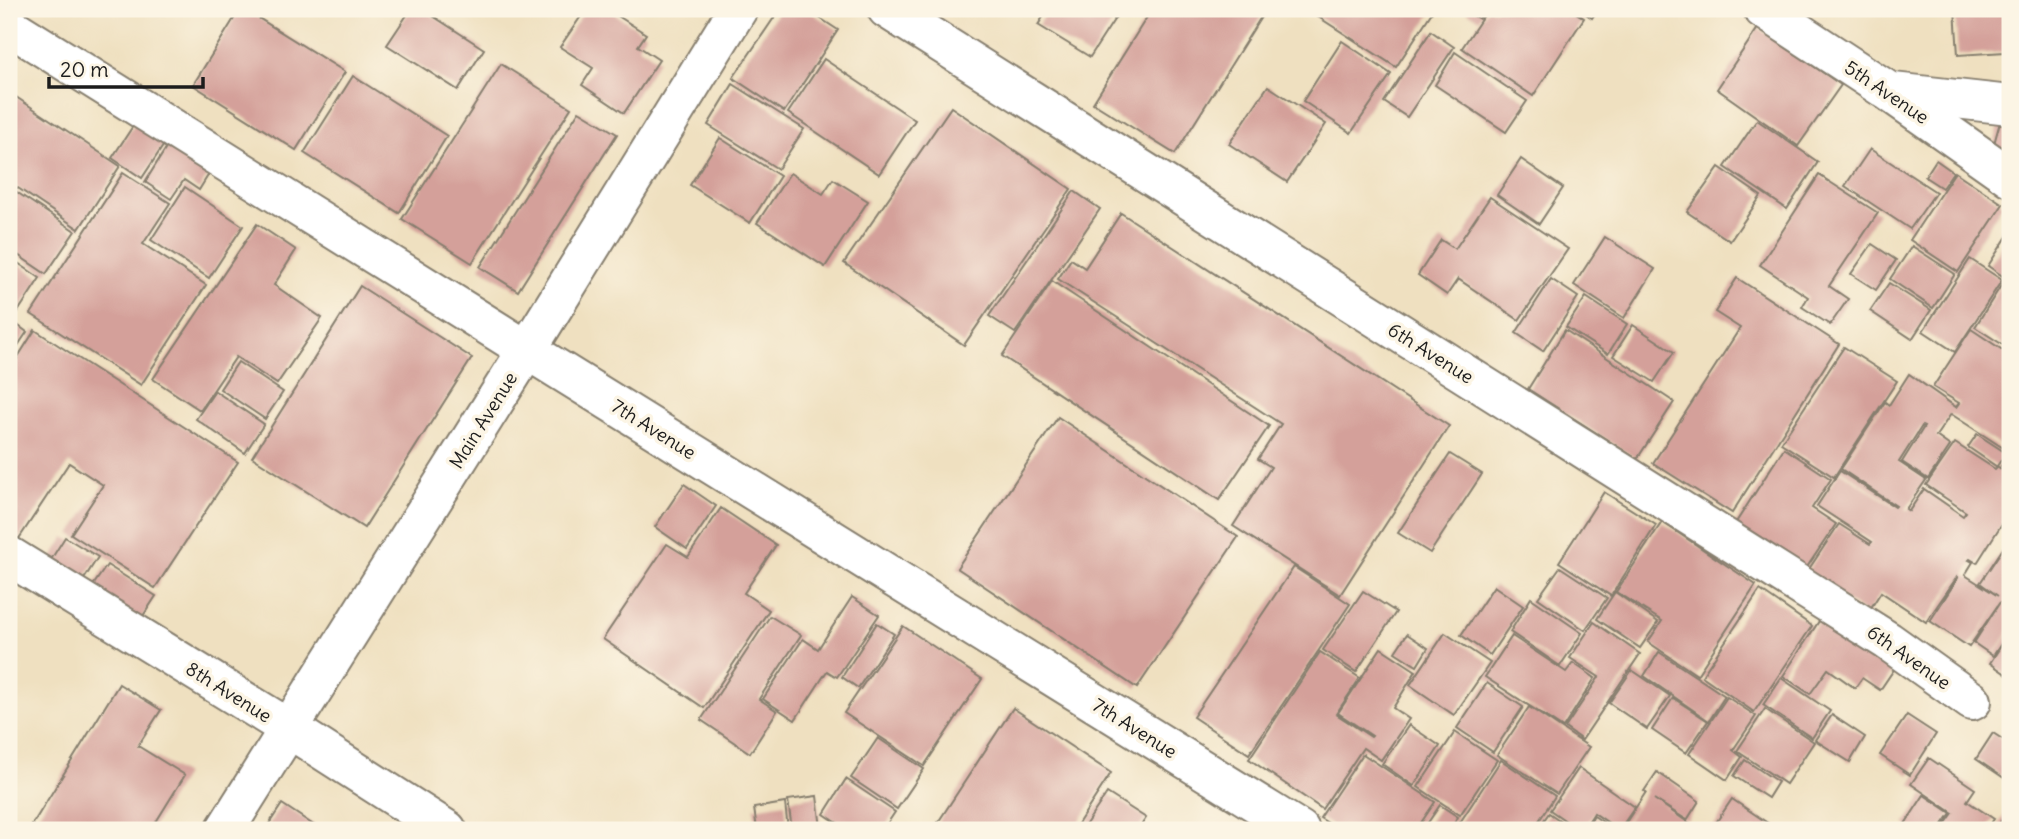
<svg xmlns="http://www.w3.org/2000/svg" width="2019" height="839" font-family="Delius,sans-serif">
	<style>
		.building { fill: #d4a09a }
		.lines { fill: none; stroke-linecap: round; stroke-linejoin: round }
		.street-casing { stroke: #867e6e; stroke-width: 42 }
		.street { stroke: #fff; stroke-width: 38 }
		.labels { text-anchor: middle; stroke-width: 7; stroke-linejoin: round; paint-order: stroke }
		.street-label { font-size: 19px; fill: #1c1c1c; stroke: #fcf5e5 }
	</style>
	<rect width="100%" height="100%" fill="#fcf5e5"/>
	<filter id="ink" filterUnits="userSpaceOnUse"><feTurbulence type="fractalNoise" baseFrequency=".0143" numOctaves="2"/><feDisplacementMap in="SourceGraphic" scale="14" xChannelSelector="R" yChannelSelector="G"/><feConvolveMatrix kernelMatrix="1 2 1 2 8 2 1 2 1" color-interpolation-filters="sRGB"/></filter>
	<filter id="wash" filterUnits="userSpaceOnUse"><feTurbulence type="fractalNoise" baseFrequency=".00686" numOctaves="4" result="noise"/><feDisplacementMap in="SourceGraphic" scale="28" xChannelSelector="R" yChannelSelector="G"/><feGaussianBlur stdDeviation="1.57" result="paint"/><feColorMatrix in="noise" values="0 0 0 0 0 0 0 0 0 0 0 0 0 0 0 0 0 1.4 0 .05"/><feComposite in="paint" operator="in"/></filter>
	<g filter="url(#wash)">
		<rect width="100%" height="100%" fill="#efe0c0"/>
		<g id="blocks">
			<g class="building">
				<path d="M 240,9 L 244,9 L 345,72 L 296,150 L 193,85 Z"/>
				<path d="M 411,9 L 422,9 L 484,49 L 458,90 L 387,45 Z"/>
				<path d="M 586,9 L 607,9 L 646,34 L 638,46 L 659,60 L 624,113 L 582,85 L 593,68 L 560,47 Z"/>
				<path d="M 780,9 L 806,9 L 838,30 L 784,112 L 733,78 Z"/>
				<path d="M 1048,9 L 1121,9 L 1090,57 L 1038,25 Z"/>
				<path d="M 1152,9 L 1266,9 L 1175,154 L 1093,103 Z"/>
				<path d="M 1306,9 L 1434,9 L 1396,67 Z"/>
				<path d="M 1463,9 L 1486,9 L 1479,19 Z"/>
				<path d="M 1488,9 L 1570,9 L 1584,18 L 1533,96 L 1462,48 Z"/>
				<path d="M 1579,9 L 1598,9 L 1592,18 Z"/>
				<path d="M 1955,9 L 2003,9 L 2005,52 L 1958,55 Z"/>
				<path d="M 1758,28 L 1841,85 L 1798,146 L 1717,89 Z"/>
				<path d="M 1431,31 L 1454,47 L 1407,117 L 1384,102 Z"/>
				<path d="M 1342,41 L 1391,74 L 1351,133 L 1303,101 Z"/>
				<path d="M 1455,52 L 1527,101 L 1506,132 L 1435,85 Z"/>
				<path d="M 824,59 L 915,120 L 879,174 L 788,113 Z"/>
				<path d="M 501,64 L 571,108 L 472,263 L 402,219 Z"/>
				<path d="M 353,76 L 447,136 L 399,213 L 304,153 Z"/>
				<path d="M 733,84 L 804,129 L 778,169 L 708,125 Z"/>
				<path d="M 1268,86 L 1326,124 L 1287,182 L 1229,144 Z"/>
				<path d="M 16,97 L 120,166 L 79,229 L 9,182 L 9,108 Z"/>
				<path d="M 951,107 L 1071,189 L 964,345 L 844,263 Z"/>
				<path d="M 579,111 L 617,134 L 518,291 L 480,267 Z"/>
				<path d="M 2003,111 L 2010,111 L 2010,156 L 1992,151 Z"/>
				<path d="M 1757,120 L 1818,162 L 1787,209 L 1725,167 Z"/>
				<path d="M 135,123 L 165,143 L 142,178 L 112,158 Z"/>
				<path d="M 720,138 L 780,176 L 750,223 L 690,185 Z"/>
				<path d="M 170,142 L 212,169 L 199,190 L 184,180 L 171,199 L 145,182 Z"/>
				<path d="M 1870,149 L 1936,192 L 1910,229 L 1845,186 Z"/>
				<path d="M 1521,159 L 1563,188 L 1539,224 L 1497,195 Z"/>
				<path d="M 1936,160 L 1953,172 L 1942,188 L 1925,177 Z"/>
				<path d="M 1719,167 L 1761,196 L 1730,241 L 1687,212 Z"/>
				<path d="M 1955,172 L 2003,204 L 1958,272 L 1910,240 Z"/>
				<path d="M 123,173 L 170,203 L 143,244 L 206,285 L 141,385 L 31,314 Z"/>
				<path d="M 790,173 L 823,194 L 833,179 L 868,201 L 825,267 L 757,223 Z"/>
				<path d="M 1819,175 L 1878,213 L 1829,286 L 1848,299 L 1830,325 L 1802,307 L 1808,297 L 1760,265 Z"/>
				<path d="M 9,187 L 75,231 L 46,274 L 9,249 Z"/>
				<path d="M 185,187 L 243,226 L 209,278 L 151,240 Z"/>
				<path d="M 1074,191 L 1100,209 L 1015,333 L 989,316 Z"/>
				<path d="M 1490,197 L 1568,249 L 1519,320 L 1458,279 L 1447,295 L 1418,275 L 1441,240 L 1455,249 Z"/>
				<path d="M 1121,213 L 1449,426 L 1340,595 L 1233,526 L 1271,467 L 1258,459 L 1281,424 L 1058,279 L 1071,259 L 1085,268 Z"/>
				<path d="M 257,224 L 296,250 L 274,285 L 322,318 L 277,384 L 236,357 L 200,410 L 153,379 Z"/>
				<path d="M 2010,232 L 2010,281 L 1988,266 Z"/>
				<path d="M 1605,237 L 1655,269 L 1624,318 L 1574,285 Z"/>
				<path d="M 1872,244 L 1896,260 L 1876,290 L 1851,274 Z"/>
				<path d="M 1912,246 L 1955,274 L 1933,308 L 1890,279 Z"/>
				<path d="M 9,257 L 40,278 L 17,313 L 9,307 Z"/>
				<path d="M 1970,259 L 2002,280 L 1955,352 L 1923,331 Z"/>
				<path d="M 1737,278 L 1839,344 L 1732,513 L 1653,463 L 1740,328 L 1715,312 Z"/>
				<path d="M 1551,279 L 1578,297 L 1543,351 L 1516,333 Z"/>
				<path d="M 1052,281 L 1269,426 L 1219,500 L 1002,356 Z"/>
				<path d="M 2004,281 L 2010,285 L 2010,344 L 2008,348 L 1975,327 Z"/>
				<path d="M 1889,283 L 1931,310 L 1912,339 L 1870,311 Z"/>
				<path d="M 360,286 L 472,358 L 364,528 L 252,457 Z"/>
				<path d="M 1586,297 L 1627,324 L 1608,354 L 1566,327 Z"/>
				<path d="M 9,319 L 27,332 L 9,359 Z"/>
				<path d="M 1633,325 L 1674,352 L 1654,382 L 1613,356 Z"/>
				<path d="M 1971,329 L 2010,355 L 2010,391 L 2007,396 L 2010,398 L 2010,447 L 2008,451 L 1951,414 L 1936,436 L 1950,446 L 1928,479 L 1902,462 L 1924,427 L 1922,426 L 1899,462 L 1926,480 L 1906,509 L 1909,511 L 1924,489 L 1963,516 L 1966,512 L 1926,485 L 1955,443 L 1995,469 L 1997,467 L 1968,447 L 1977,434 L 2006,453 L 1997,466 L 2010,476 L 2010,511 L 1977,563 L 1970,559 L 1969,560 L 1973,562 L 1965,575 L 1998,596 L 1980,583 L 2010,538 L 2010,603 L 2003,600 L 2010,604 L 2010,630 L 1993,656 L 1974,643 L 2000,602 L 1969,647 L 1930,621 L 1958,578 L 1957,577 L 1926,622 L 1881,592 L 1867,614 L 1805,575 L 1839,524 L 1870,544 L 1872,542 L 1817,506 L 1840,471 L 1895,507 L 1896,506 L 1841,469 L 1885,402 L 1889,405 L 1909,374 L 1956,407 L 1959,403 L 1933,387 Z"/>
				<path d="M 35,330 L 238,462 L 155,588 L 71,534 L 103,485 L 69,463 L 16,543 L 9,538 L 9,371 Z"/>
				<path d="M 1565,330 L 1674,402 L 1637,459 L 1528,389 Z"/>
				<path d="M 1844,347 L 1897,381 L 1834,477 L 1781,443 Z"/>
				<path d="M 238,362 L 283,392 L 265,419 L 220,389 Z"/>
				<path d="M 215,391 L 264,424 L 245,453 L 196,419 Z"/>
				<path d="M 1058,417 L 1238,537 L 1137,688 L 957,568 Z"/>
				<path d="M 1784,448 L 1831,479 L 1812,508 L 1836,524 L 1803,573 L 1733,527 Z"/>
				<path d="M 2010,451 L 2010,472 L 2001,466 Z"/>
				<path d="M 1450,454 L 1482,474 L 1430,553 L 1398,533 Z"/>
				<path d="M 684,484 L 716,506 L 687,549 L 655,527 Z"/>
				<path d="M 1604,492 L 1656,525 L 1611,596 L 1559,562 Z"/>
				<path d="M 721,508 L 776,545 L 744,593 L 769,610 L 704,708 L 603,639 L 667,544 L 688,557 Z"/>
				<path d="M 1662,522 L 1756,585 L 1697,675 L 1648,642 L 1662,621 L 1616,592 Z"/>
				<path d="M 65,537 L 98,557 L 79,587 L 47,566 Z"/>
				<path d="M 107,565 L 156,596 L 137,625 L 88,593 Z"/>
				<path d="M 1294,567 L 1350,604 L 1249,754 L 1193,717 Z"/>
				<path d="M 1560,567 L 1607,598 L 1585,630 L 1538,598 Z"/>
				<path d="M 1494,586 L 1523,606 L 1490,655 L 1461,635 Z"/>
				<path d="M 1760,590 L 1812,626 L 1754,712 L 1702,676 Z"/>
				<path d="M 1363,591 L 1396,612 L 1356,672 L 1323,650 Z"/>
				<path d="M 1615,592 L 1658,622 L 1640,648 L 1597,619 Z"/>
				<path d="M 852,597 L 879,615 L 837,677 L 827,671 L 795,720 L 763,699 L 803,639 L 818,649 Z"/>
				<path d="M 1531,598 L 1582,633 L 1560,666 L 1510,632 Z"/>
				<path d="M 1827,609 L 1901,659 L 1880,690 L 1862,678 L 1855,688 L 1828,669 L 1810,694 L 1783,676 Z"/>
				<path d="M 770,616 L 801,635 L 759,699 L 777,711 L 750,753 L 701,720 Z"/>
				<path d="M 1594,622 L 1640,654 L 1582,740 L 1565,728 L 1599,677 L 1570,658 Z"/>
				<path d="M 877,623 L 894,634 L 858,688 L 842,677 Z"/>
				<path d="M 903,626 L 982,679 L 924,766 L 844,713 Z"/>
				<path d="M 2010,632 L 2010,677 L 1990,663 Z"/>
				<path d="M 1445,633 L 1490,663 L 1454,715 L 1410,685 Z"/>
				<path d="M 1407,634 L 1428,648 L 1417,666 L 1395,652 Z"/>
				<path d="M 1512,636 L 1566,672 L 1573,663 L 1595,678 L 1563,728 L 1485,677 Z"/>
				<path d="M 1381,648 L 1416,671 L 1393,708 L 1409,719 L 1381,760 L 1363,748 L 1322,809 L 1249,759 L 1320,652 L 1360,678 L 1336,714 L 1371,737 L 1372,736 L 1338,713 Z"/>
				<path d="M 1659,652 L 1725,696 L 1709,721 L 1644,676 Z"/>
				<path d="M 1632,670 L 1670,696 L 1647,729 L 1609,703 Z"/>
				<path d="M 1781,678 L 1830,711 L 1812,738 L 1763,705 Z"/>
				<path d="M 1487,683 L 1523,707 L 1493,752 L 1457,728 Z"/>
				<path d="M 119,684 L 161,710 L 138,746 L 185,775 L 151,830 L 29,830 Z"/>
				<path d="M 1727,697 L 1756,716 L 1733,750 L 1742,757 L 1727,780 L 1689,754 Z"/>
				<path d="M 1673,698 L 1708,721 L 1686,753 L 1652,730 Z"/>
				<path d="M 1529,707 L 1589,747 L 1557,794 L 1497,755 Z"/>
				<path d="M 1013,708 L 1111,773 L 1074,830 L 933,830 Z"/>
				<path d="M 1765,709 L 1814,742 L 1786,784 L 1737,751 Z"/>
				<path d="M 1832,715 L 1865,737 L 1850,762 L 1815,740 Z"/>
				<path d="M 1907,715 L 1936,734 L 1910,775 L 1880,755 Z"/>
				<path d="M 1409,725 L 1440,746 L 1414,786 L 1382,764 Z"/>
				<path d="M 1455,732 L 1497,760 L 1460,815 L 1418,787 Z"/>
				<path d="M 1993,733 L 2010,744 L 2010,782 L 1976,759 Z"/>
				<path d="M 878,738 L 924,769 L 897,809 L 851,778 Z"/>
				<path d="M 1363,754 L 1435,802 L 1416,830 L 1339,830 L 1320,818 Z"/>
				<path d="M 1929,758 L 1975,789 L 1967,801 L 1994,819 L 1986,830 L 1941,830 L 1953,813 L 1911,784 Z"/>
				<path d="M 1501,760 L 1555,796 L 1533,830 L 1455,830 Z"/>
				<path d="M 1745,760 L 1778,782 L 1768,798 L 1734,776 Z"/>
				<path d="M 1579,768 L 1635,807 L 1619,830 L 1594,813 L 1583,830 L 1579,830 L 1550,810 Z"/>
				<path d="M 1657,772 L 1699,801 L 1687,820 L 1654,799 L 1699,830 L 1621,830 L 1646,792 L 1644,791 Z"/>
				<path d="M 846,779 L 895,812 L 883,830 L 848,830 L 824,814 Z"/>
				<path d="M 1107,793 L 1146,818 L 1138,830 L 1082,830 Z"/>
				<path d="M 1924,795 L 1951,813 L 1939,830 L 1912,830 L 1913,829 L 1905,824 Z"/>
				<path d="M 817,796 L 821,828 L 792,830 L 788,800 Z"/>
				<path d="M 1732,799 L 1778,830 L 1711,830 Z"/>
				<path d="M 785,803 L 788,830 L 757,830 L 754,808 Z"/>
				<path d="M 282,804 L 315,826 L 312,830 L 265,830 Z"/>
				<path d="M 1440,805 L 1458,817 L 1450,830 L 1423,830 Z"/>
				<path d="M 2010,806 L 2010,830 L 1998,830 L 1996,829 Z"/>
				<path d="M 1549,813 L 1574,830 L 1537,830 Z"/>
				<path d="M 1594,816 L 1615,830 L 1585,830 Z"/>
			</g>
		</g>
	</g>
	<g filter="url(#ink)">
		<use href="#blocks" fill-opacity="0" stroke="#867e6e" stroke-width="2"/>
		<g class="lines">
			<g class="street-casing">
				<g id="street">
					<path d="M 887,9 L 1888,641 L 1972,701"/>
					<path d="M 1763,9 L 1888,91 L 2010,177"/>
					<path d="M 9,26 L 527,350 L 1300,830"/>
					<path d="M 1893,92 L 2010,105"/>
					<path d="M 9,556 L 288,728 L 447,830"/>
					<path d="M 225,830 L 527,350 L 738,9"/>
				</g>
			</g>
			<use href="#street" class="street"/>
		</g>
	</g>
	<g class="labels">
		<g class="street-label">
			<text transform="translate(1887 92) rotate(34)" y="7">5th Avenue</text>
			<text transform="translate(1431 353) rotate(32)" y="7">6th Avenue</text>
			<text transform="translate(483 420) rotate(-58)" y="7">Main Avenue</text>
			<text transform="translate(654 429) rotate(32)" y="7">7th Avenue</text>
			<text transform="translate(1909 657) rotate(35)" y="7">6th Avenue</text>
			<text transform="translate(229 692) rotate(32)" y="7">8th Avenue</text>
			<text transform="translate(1135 728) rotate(32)" y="7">7th Avenue</text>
		</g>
	</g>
	<rect width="2019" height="839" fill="none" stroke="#fcf5e5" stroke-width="35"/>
	<path d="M49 77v10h154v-10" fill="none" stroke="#1c1c1c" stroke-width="3.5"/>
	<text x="60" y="77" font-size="21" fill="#1c1c1c" stroke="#fcf5e5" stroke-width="5" paint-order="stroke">20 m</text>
</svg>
